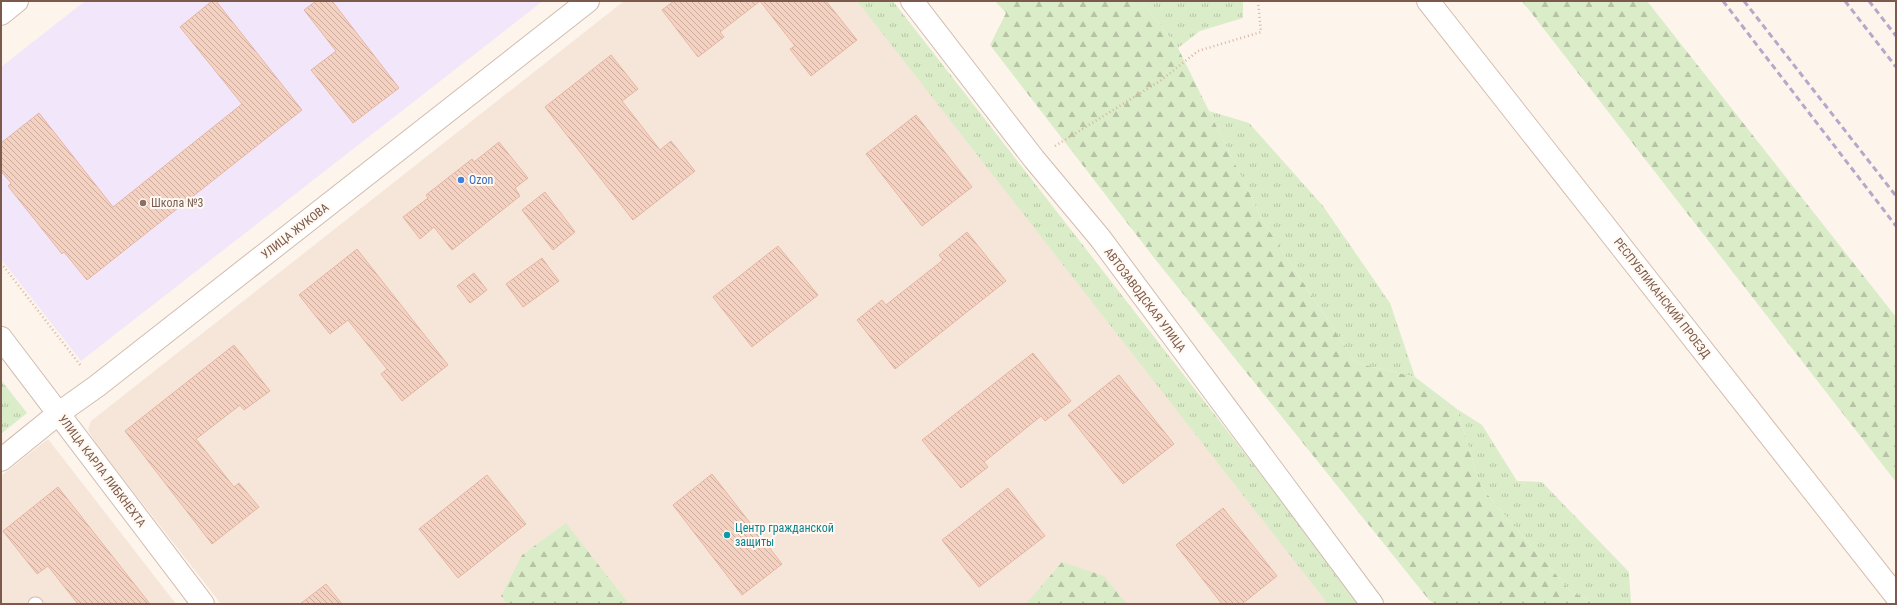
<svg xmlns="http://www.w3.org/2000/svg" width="1897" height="605" font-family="'Roboto Condensed',sans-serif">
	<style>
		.residential { fill: #f6e6d9 }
		.education { fill: #f2e7fa }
		.grass { fill: url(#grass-tufts) }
		.forest { fill: url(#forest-firs) }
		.building { fill: url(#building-back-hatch); stroke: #e8b6a1 }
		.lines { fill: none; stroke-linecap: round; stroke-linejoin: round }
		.lane-casing { stroke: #d2bbaf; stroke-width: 15 }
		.street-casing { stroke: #d2bbaf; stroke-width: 24 }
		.secondary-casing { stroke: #d7bdaf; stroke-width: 24 }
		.path { stroke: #dab4a3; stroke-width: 2.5; stroke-dasharray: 1 3; stroke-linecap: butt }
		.lane { stroke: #fff; stroke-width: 13 }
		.street { stroke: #fff; stroke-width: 22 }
		.secondary { stroke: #fff; stroke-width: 22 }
		.rail { stroke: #b7a7ca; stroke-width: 3; stroke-dasharray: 6 4; stroke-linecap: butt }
		.shop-dot { fill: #3f7fe0; stroke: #fff9f2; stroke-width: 1.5 }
		.education-dot { fill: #8d6e63; stroke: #fff9f2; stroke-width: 1.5 }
		.culture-dot { fill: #0f9aa8; stroke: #fff9f2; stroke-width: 1.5 }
		.labels { text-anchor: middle; stroke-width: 4; stroke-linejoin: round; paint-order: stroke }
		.shop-label { font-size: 12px; fill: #366cbe; stroke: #fff9f2; text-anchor: start }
		.education-label { font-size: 12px; fill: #785e54; stroke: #fff9f2; text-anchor: start }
		.street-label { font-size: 12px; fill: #7b594c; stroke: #fff9f2 }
		.culture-label { font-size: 12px; fill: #0d838f; stroke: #fff9f2; text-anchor: start }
	</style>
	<defs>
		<pattern id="grass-tufts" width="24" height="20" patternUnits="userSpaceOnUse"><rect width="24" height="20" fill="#daedc8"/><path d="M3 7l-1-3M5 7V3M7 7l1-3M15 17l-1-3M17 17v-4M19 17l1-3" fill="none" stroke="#b6c3a5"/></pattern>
		<pattern id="forest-firs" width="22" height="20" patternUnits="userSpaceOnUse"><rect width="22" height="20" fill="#daedc8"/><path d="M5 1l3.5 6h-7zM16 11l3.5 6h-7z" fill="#b6c3a5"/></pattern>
		<pattern id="building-back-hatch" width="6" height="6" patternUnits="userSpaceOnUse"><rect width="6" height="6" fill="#f4d1c1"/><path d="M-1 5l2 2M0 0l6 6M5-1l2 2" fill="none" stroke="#cbad9f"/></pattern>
	</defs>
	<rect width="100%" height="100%" fill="#fdf5eb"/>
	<g class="residential">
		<path d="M 624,1 L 869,1 L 1342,604 L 221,604 L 97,445 L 88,430 L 91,421 Z"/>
		<path d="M 48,439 L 176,604 L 1,604 L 1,476 Z"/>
	</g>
	<path class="education" d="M 85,1 L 543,1 L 81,361 L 1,259 L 1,67 Z"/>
	<g class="grass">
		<path d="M 857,1 L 893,1 L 1362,604 L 1328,604 Z"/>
		<path d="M 1141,1 L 1243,1 L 1243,18 L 1200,31 L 1178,48 Z"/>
		<path d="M 1209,111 L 1249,123 L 1323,206 L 1390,303 L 1415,377 L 1356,363 L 1264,223 Z"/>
		<path d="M 1,380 L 27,413 L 1,434 Z"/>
		<path d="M 1457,409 L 1482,425 L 1517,481 L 1542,482 L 1629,572 L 1631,604 L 1594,604 L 1569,590 L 1481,487 Z"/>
	</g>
	<g class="forest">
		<path d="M 995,1 L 1141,1 L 1178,48 L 1264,223 L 1356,363 L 1415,377 L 1457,409 L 1481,487 L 1569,590 L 1594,604 L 1435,604 L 1429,600 L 1155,259 L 990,45 L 1006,13 Z"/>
		<path d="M 1522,1 L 1647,1 L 1896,317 L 1896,482 Z"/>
		<path d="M 566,523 L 629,604 L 507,604 L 501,596 L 522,555 Z"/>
		<path d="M 1062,562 L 1104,576 L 1127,604 L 1026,604 Z"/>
	</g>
	<g class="building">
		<path d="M 212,1 L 216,1 L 302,110 L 87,280 L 64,252 L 62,254 L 8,186 L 11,183 L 1,171 L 1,143 L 39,113 L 113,207 L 242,104 L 180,27 Z"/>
		<path d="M 316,1 L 332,1 L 399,88 L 353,123 L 311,70 L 336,51 L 304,10 Z"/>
		<path d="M 674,1 L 826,1 L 857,40 L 811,76 L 790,49 L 795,46 L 760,1 L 720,32 L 724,37 L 698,57 L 662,10 Z"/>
		<path d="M 611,55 L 638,89 L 622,101 L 660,150 L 671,141 L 695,171 L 633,220 L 545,107 Z"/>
		<path d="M 916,115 L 972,187 L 922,226 L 866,154 Z"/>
		<path d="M 499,142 L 528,178 L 515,188 L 520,196 L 452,250 L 434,227 L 420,239 L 403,217 L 428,198 L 426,195 L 472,159 L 474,162 Z"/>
		<path d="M 545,192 L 575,232 L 553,250 L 522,210 Z"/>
		<path d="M 967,232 L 1006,281 L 895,369 L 857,320 L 882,300 L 886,305 L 943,260 L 939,255 Z"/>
		<path d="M 778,246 L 818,295 L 752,347 L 713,297 Z"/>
		<path d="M 357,249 L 448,365 L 402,401 L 381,374 L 387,369 L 348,320 L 330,334 L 299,295 Z"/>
		<path d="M 542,258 L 559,281 L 523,307 L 506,284 Z"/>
		<path d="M 474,273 L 487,290 L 470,303 L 457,286 Z"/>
		<path d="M 234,345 L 270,391 L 244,410 L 240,405 L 196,439 L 234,487 L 239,483 L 259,507 L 212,544 L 125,431 Z"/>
		<path d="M 1033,353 L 1071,401 L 1045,421 L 1041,416 L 984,462 L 988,467 L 961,488 L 922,440 Z"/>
		<path d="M 1119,375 L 1174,444 L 1123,484 L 1068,415 Z"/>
		<path d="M 712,474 L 782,564 L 742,595 L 673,505 Z"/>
		<path d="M 487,475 L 526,524 L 458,578 L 419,529 Z"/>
		<path d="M 58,487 L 150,604 L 78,604 L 48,566 L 37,574 L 3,531 Z"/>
		<path d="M 1008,488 L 1045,536 L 979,587 L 942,540 Z"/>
		<path d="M 1223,508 L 1277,576 L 1242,604 L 1222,604 L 1176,545 Z"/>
		<path d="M 326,584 L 342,604 L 300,604 Z"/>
	</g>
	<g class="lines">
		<g class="lane-casing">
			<path id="lane" d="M 35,604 L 36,604"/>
		</g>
		<g class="street-casing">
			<g id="street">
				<path d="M 912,1 L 1034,159 L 1100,238 L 1372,604"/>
				<path d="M 1,14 L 17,1"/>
				<path d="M 1,338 L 203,604"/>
				<path d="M 1,460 L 59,413 L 97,386 L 588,1"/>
			</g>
		</g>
		<g class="secondary-casing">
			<path id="secondary" d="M 1428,1 L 1896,596"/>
		</g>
		<g class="path">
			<path d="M 1055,146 L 1160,81 L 1198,51 L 1261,32 L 1258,1"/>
			<path d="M 1,263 L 81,366"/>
		</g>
		<use href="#lane" class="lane"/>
		<use href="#street" class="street"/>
		<use href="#secondary" class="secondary"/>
		<g class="rail">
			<path d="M 1723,1 L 1896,226"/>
			<path d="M 1744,1 L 1896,196"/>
			<path d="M 1845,1 L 1896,67"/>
			<path d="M 1869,1 L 1896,36"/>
		</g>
	</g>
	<circle class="shop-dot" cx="461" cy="180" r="4"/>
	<circle class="education-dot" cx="143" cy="203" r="4"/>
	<circle class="culture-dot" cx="727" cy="535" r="4"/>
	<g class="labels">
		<g class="shop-label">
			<text x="469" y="184">Ozon</text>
		</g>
		<g class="education-label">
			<text x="151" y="207">Школа №3</text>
		</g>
		<g class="street-label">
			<text transform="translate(295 231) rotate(-38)" y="4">УЛИЦА ЖУКОВА</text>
			<text transform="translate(1662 298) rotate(52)" y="4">РЕСПУБЛИКАНСКИЙ ПРОЕЗД</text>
			<text transform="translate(1145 300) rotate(53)" y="4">АВТОЗАВОДСКАЯ УЛИЦА</text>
			<text transform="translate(102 471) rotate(53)" y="4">УЛИЦА КАРЛА ЛИБКНЕХТА</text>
		</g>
		<g class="culture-label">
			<text x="735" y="532">Центр гражданской<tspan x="735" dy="14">защиты</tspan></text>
		</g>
	</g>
	<rect width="1897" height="605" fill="none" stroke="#7b594c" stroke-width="4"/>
</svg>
